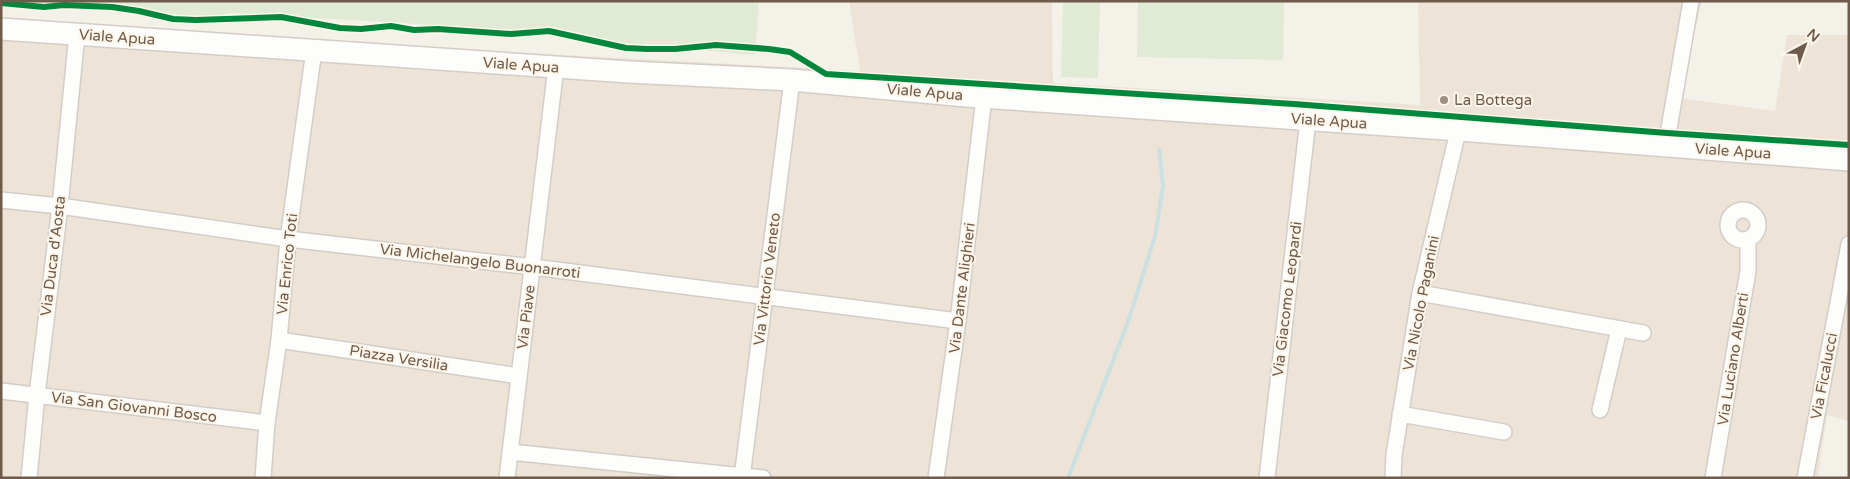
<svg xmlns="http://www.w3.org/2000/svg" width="1850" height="479" font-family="'Varela Round',sans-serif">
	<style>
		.residential { fill: #ede4d7 }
		.green { fill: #e0ead5 }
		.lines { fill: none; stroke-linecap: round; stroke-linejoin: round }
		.stream { stroke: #cbe0e3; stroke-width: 4 }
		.street-casing { stroke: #d2cdc6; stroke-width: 18 }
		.secondary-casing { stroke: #d3cdc6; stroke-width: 24 }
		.street { stroke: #fdfdfc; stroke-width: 15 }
		.secondary { stroke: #fdfdfc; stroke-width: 21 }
		.cycleway-casing { stroke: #fdf6e9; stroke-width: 9 }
		.cycleway { stroke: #00873e; stroke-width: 6 }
		.poi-dot { fill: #9e9083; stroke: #fdf6e9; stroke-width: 2 }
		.labels { text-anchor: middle; stroke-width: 4; stroke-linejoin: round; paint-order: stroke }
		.street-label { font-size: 15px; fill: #6f5b4c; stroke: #fdf6e9 }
		.poi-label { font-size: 15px; fill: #6f5b4c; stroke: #fdf6e9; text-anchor: start }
	</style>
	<rect width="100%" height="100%" fill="#f4f1e9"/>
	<path class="residential" d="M 849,1 L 1052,1 L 1053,83 L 1420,105 L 1418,1 L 1702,1 L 1679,98 L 1775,111 L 1787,35 L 1849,35 L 1849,421 L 1827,415 L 1818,478 L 1,478 L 1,20 L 159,33 L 860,71 Z"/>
	<g class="green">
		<path d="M 68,1 L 759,1 L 755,55 L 405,23 L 229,13 L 215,20 Z"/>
		<path d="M 1063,1 L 1100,1 L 1098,78 L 1061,77 Z"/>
		<path d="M 1138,1 L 1284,1 L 1283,60 L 1137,57 Z"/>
	</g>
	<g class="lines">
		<path class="stream" d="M 1068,478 L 1129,319 L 1155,236 L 1163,186 L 1159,149"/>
		<g class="street-casing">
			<g id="street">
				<path d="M 1666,146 L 1691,1"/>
				<path d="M 1,200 L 60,206 L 288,239 L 533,267 L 958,321"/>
				<circle cx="1743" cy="225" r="15"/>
				<path d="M 1420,293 L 1643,333"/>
				<path d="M 279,340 L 519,376"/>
				<path d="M 1,391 L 267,423"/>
				<path d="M 1600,410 L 1619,329"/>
				<path d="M 1400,414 L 1504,432"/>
				<path d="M 510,452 L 763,478"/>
				<path d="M 29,478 L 37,395 L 60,206 L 77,34"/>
				<path d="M 263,478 L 267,423 L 279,340 L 288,239 L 314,50"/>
				<path d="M 507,478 L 556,67"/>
				<path d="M 742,478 L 792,80"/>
				<path d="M 936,478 L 958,321 L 984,97"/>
				<path d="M 1267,478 L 1308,120"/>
				<path d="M 1393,478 L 1394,455 L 1420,293 L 1458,131"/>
				<path d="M 1713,478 L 1748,271 L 1748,240"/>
				<path d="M 1805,478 L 1849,244"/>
			</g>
		</g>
		<g class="secondary-casing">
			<path id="secondary" d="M 1,29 L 629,72 L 792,80 L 966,96 L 1446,129 L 1849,160"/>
		</g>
		<use href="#street" class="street"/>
		<use href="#secondary" class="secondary"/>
		<g class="cycleway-casing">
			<path id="cycleway" d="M 1,3 L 44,7 L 64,5 L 112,7 L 139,11 L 173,19 L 196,20 L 281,17 L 340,28 L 361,29 L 391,26 L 414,30 L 438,29 L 511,34 L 549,31 L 626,48 L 647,49 L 675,49 L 716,45 L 769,49 L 790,52 L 826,74 L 1294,104 L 1667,133 L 1849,145"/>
		</g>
		<use href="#cycleway" class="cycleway"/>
	</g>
	<circle class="poi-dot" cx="1444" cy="100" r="5"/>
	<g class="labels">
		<g class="street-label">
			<text transform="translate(117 37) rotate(4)" y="5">Viale Apua</text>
			<text transform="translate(521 65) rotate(4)" y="5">Viale Apua</text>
			<text transform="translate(925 92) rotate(5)" y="5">Viale Apua</text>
			<text transform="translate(1329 121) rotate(4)" y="5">Viale Apua</text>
			<text transform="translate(1733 151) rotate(4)" y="5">Viale Apua</text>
			<text transform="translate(53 256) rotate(-83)" y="5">Via Duca d'Aosta</text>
			<text transform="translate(480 261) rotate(7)" y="5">Via Michelangelo Buonarroti</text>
			<text transform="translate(287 264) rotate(-84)" y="5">Via Enrico Toti</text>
			<text transform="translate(767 279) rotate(-83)" y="5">Via Vittorio Veneto</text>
			<text transform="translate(962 288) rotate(-83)" y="5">Via Dante Alighieri</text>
			<text transform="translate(1287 299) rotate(-83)" y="5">Via Giacomo Leopardi</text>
			<text transform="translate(1421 303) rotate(-79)" y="5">Via Nicolo Paganini</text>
			<text transform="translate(526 317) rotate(-83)" y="5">Via Piave</text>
			<text transform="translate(399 358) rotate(9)" y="5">Piazza Versilia</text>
			<text transform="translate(1733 359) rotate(-81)" y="5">Via Luciano Alberti</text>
			<text transform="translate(1824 376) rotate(-79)" y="5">Via Ficalucci</text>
			<text transform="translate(134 407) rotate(7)" y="5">Via San Giovanni Bosco</text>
		</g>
		<g class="poi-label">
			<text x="1454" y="105">La Bottega</text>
		</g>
	</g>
	<rect width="1850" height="479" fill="none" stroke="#6f5b4c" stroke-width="5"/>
	<g transform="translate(1805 45) rotate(41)" stroke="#fdf6e9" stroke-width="4" paint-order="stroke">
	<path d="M0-4L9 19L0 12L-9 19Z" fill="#6f5b4c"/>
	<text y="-8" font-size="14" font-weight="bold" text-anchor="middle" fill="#6f5b4c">N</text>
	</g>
</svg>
